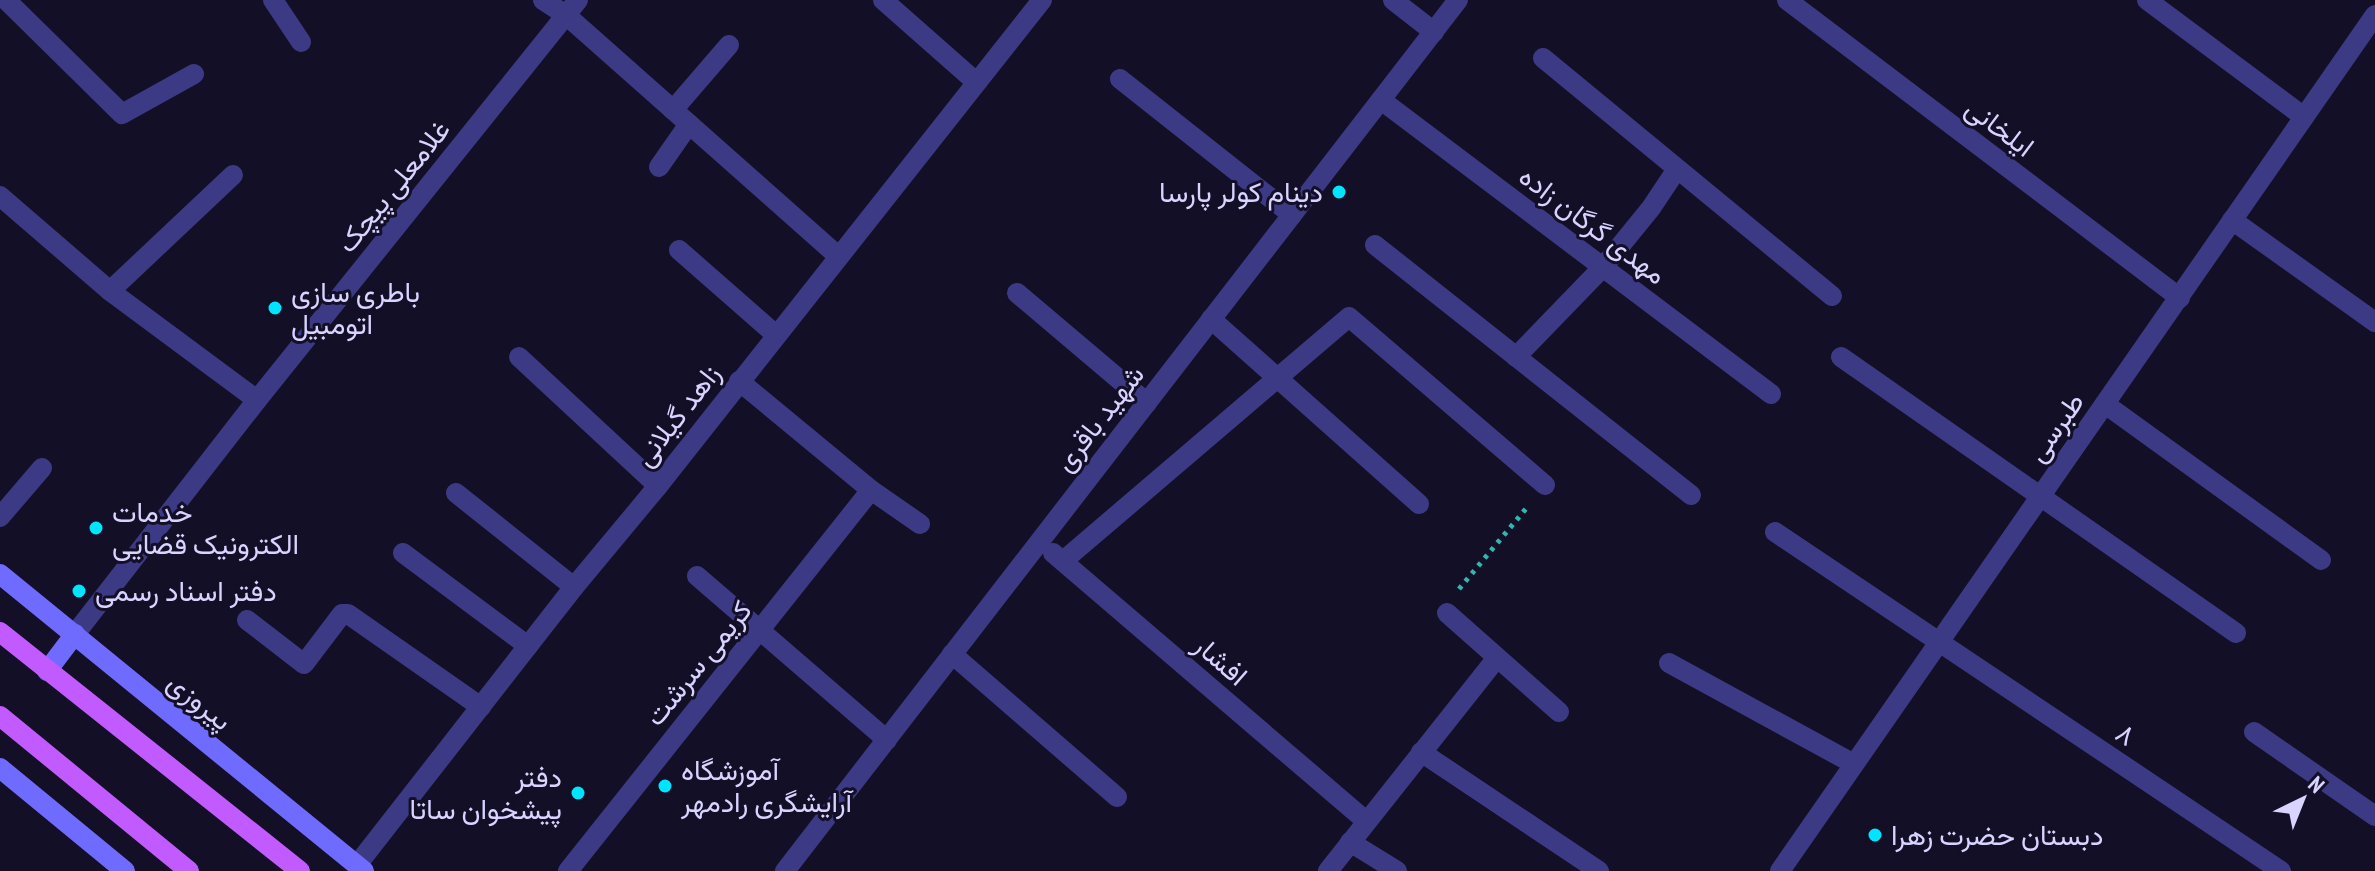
<svg xmlns="http://www.w3.org/2000/svg" width="2375" height="871" font-family="'PT Sans Narrow',Vazirmatn,sans-serif">
	<style>
		.lines { fill: none; stroke-linecap: round; stroke-linejoin: round }
		.path { stroke: #2fb8b0; stroke-width: 5; stroke-dasharray: 4 6; stroke-linecap: butt }
		.street { stroke: #3d3a85; stroke-width: 20 }
		.secondary { stroke: #6f6bff; stroke-width: 20 }
		.primary { stroke: #c25bff; stroke-width: 20 }
		.poi-dot { fill: #00e5ff; stroke: #130f26; stroke-width: 3 }
		.labels { text-anchor: middle; stroke-width: 6; stroke-linejoin: round; paint-order: stroke }
		.street-label { font-size: 28px; fill: #d9d4ff; stroke: #130f26 }
		.poi-label { font-size: 28px; fill: #d9d4ff; stroke: #130f26; text-anchor: start }
	</style>
	<rect width="100%" height="100%" fill="#130f26"/>
	<g class="lines">
		<path class="path" d="M 1459,589 L 1529,505"/>
		<g class="street">
			<path d="M 6,0 L 122,114 L 194,74"/>
			<path d="M 273,0 L 301,42"/>
			<path d="M 543,0 L 566,15 L 838,256"/>
			<path d="M 883,0 L 976,82"/>
			<path d="M 1393,0 L 1434,32"/>
			<path d="M 1787,0 L 2180,298"/>
			<path d="M 2147,0 L 2304,117"/>
			<path d="M 1543,58 L 1832,296"/>
			<path d="M 1120,79 L 1292,215"/>
			<path d="M 1381,100 L 1771,394"/>
			<path d="M 673,110 L 729,45"/>
			<path d="M 659,167 L 689,124"/>
			<path d="M 0,196 L 110,291 L 257,400"/>
			<path d="M 2232,220 L 2375,322"/>
			<path d="M 1375,245 L 1691,495"/>
			<path d="M 679,250 L 776,335"/>
			<path d="M 110,291 L 233,175"/>
			<path d="M 1017,293 L 1147,403"/>
			<path d="M 1211,319 L 1419,504"/>
			<path d="M 519,357 L 658,486"/>
			<path d="M 1516,357 L 1603,267 L 1651,208 L 1677,169"/>
			<path d="M 1841,357 L 2236,633"/>
			<path d="M 739,381 L 871,490 L 920,524"/>
			<path d="M 2105,404 L 2321,560"/>
			<path d="M 456,493 L 574,587"/>
			<path d="M 0,517 L 42,468"/>
			<path d="M 1775,532 L 2281,871"/>
			<path d="M 403,553 L 528,646"/>
			<path d="M 1053,553 L 1366,821"/>
			<path d="M 1063,561 L 1349,317 L 1545,485"/>
			<path d="M 697,576 L 887,740"/>
			<path d="M 1447,613 L 1559,712"/>
			<path d="M 247,620 L 304,664 L 342,614 L 348,614 L 481,707"/>
			<path d="M 75,634 L 257,400 L 578,0"/>
			<path d="M 952,654 L 1117,797"/>
			<path d="M 1669,663 L 1854,764"/>
			<path d="M 2254,732 L 2375,816"/>
			<path d="M 1421,752 L 1599,871"/>
			<path d="M 1350,842 L 1397,871"/>
			<path d="M 357,865 L 574,587 L 658,486 L 1042,0"/>
			<path d="M 568,871 L 871,490"/>
			<path d="M 785,871 L 1458,0"/>
			<path d="M 1328,871 L 1496,659"/>
			<path d="M 1780,871 L 2375,15"/>
		</g>
		<g class="secondary">
			<path d="M 0,574 L 364,871"/>
			<path d="M 47,671 L 75,634"/>
			<path d="M 0,768 L 125,871"/>
		</g>
		<g class="primary">
			<path d="M 0,632 L 300,871"/>
			<path d="M 0,716 L 189,871"/>
		</g>
	</g>
	<g class="poi-dot">
		<circle cx="1339" cy="192" r="8"/>
		<circle cx="275" cy="308" r="8"/>
		<circle cx="96" cy="528" r="8"/>
		<circle cx="79" cy="591" r="8"/>
		<circle cx="665" cy="786" r="8"/>
		<circle cx="578" cy="793" r="8"/>
		<circle cx="1875" cy="835" r="8"/>
	</g>
	<g class="labels">
		<g class="street-label">
			<text transform="translate(2000 127) rotate(37)" y="10">ایلخانی</text>
			<text transform="translate(393 186) rotate(-51)" y="10">غلامعلی پیچک</text>
			<text transform="translate(1593 225) rotate(37)" y="10">مهدی گرگان زاده</text>
			<text transform="translate(677 415) rotate(-52)" y="10">زاهد گیلانی</text>
			<text transform="translate(1099 418) rotate(-52)" y="10">شهید باقری</text>
			<text transform="translate(2055 427) rotate(-55)" y="10">طبرسی</text>
			<text transform="translate(1221 660) rotate(41)" y="10">افشار</text>
			<text transform="translate(698 663) rotate(-51)" y="10">کریمی سرشت</text>
			<text transform="translate(200 701) rotate(39)" y="10">پیروزی</text>
			<text transform="translate(2126 734) rotate(34)" y="10">۸</text>
		</g>
		<g class="poi-label">
			<text x="1323" y="202" text-anchor="end">دینام کولر پارسا</text>
			<text x="291" y="302">باطری سازی<tspan x="291" dy="32">اتومبیل</tspan></text>
			<text x="112" y="522">خدمات<tspan x="112" dy="32">الکترونیک قضایی</tspan></text>
			<text x="95" y="601">دفتر اسناد رسمی</text>
			<text x="681" y="780">آموزشگاه<tspan x="681" dy="32">آرایشگری رادمهر</tspan></text>
			<text x="562" y="787" text-anchor="end">دفتر<tspan x="562" dy="32">پیشخوان ساتا</tspan></text>
			<text x="1891" y="845">دبستان حضرت زهرا</text>
		</g>
	</g>
	<g transform="translate(2303 799) rotate(43)" stroke="#130f26" stroke-width="6" paint-order="stroke">
	<path d="M0-6L14 30L0 20L-14 30Z" fill="#d9d4ff"/>
	<text y="-12" font-size="22" font-weight="bold" text-anchor="middle" fill="#d9d4ff">N</text>
	</g>
</svg>
